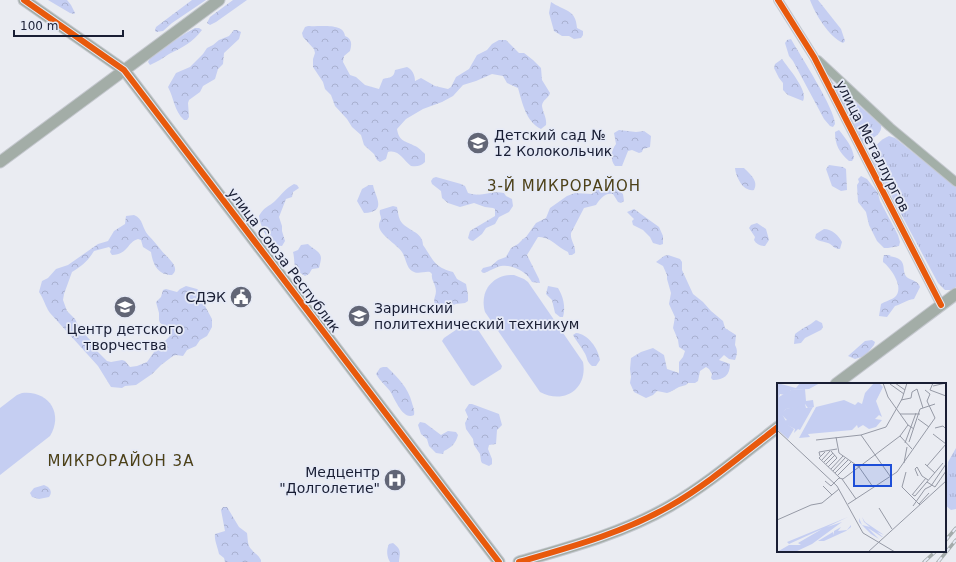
<svg xmlns="http://www.w3.org/2000/svg" width="956" height="562" font-family="'DejaVu Sans',sans-serif">
	<style>
		.grass { fill: url(#grass-tufts) }
		.forest { fill: url(#forest-crowns) }
		.park { fill: #c5cef2 }
		.lines { fill: none; stroke-linecap: round; stroke-linejoin: round }
		.street-casing { stroke: #c5c8cf; stroke-width: 10 }
		.secondary-casing { stroke: #c5c8cf; stroke-width: 13 }
		.street { stroke: #a3afa8; stroke-width: 8 }
		.secondary { stroke: #a3ada7; stroke-width: 11 }
		.rail-casing { stroke: #a4abab; stroke-width: 3.5 }
		.rail { stroke: #e6eaf6; stroke-width: 2; stroke-dasharray: 6; stroke-linecap: butt }
		.cycleway-casing { stroke: #e6eaf6; stroke-width: 8 }
		.cycleway { stroke: #e8590c; stroke-width: 6 }
		.labels { text-anchor: middle; stroke-width: 3.5; stroke-linejoin: round; paint-order: stroke }
		.poi-label { font-size: 14px; fill: #191e34; stroke: #e6eaf6; text-anchor: start }
		.street-label { font-size: 14px; fill: #191e34; stroke: #e6eaf6 }
		.neighbourhood-label { font-size: 15px; letter-spacing: 1px; fill: #4d4118; stroke: #e6eaf6 }
		.inset-road { fill: none; stroke: #969aa6; stroke-width: 1 }
		.view { fill: #1d4ed8; fill-opacity: 0.15; stroke: #1d4ed8; stroke-width: 2 }
		.inset-edge { fill: none; stroke: #191e34; stroke-width: 2 }
	</style>
	<defs>
		<pattern id="grass-tufts" width="24" height="20" patternUnits="userSpaceOnUse"><rect width="24" height="20" fill="#c5cef2"/><path d="M3 7l-1-3M5 7V3M7 7l1-3M15 17l-1-3M17 17v-4M19 17l1-3" fill="none" stroke="#a9b0d0"/></pattern>
		<pattern id="forest-crowns" width="20" height="18" patternUnits="userSpaceOnUse"><rect width="20" height="18" fill="#c5cef2"/><path d="M2 6a3 3 0 1 1 6 0M12 15a3 3 0 1 1 6 0" fill="none" stroke="#a9b0d0"/></pattern>
	</defs>
	<rect width="100%" height="100%" fill="#eaecf2"/>
	<g class="grass">
		<path d="M 826,76 L 881,125 C 883,133 874,137 868,142 L 862,141 L 857,135 Z"/>
		<path d="M 889,136 L 895,138 L 956,187 L 956,287 L 951,290 L 945,290 L 938,283 L 871,158 C 871,148 881,139 889,136 Z"/>
		<path d="M 956,448 L 956,509 L 951,510 L 945,505 L 945,481 L 947,479 L 948,462 Z"/>
	</g>
	<g class="forest">
		<path d="M 48,0 L 67,0 L 71,5 L 75,13 L 74,14 L 70,13 Z"/>
		<path d="M 192,0 L 206,0 L 172,23 L 163,31 L 156,32 L 155,30 L 156,27 Z"/>
		<path d="M 233,0 L 247,0 L 216,22 L 210,25 L 207,23 L 210,17 Z"/>
		<path d="M 810,0 L 818,0 L 841,29 L 845,41 L 843,43 C 829,37 815,14 810,0 Z"/>
		<path d="M 551,2 C 564,11 576,9 577,28 L 583,31 L 583,35 L 581,38 L 574,39 L 569,36 L 562,36 L 554,31 L 549,13 Z"/>
		<path d="M 308,26 C 318,27 344,22 345,36 C 352,39 352,44 350,51 L 344,56 L 343,62 L 350,75 L 356,77 L 365,85 L 379,89 L 383,79 C 390,77 394,78 395,70 L 407,67 C 412,69 415,75 415,81 L 421,78 L 435,86 L 448,89 L 451,87 L 456,77 L 469,69 L 477,55 L 487,50 L 492,44 L 499,40 L 506,40 L 519,53 L 524,53 L 533,60 L 541,68 L 542,80 L 550,93 C 549,98 542,100 542,106 C 543,113 547,118 546,125 L 541,129 C 526,122 522,102 518,88 L 507,83 L 503,76 L 492,74 L 476,81 L 463,85 L 453,96 L 442,102 L 423,109 L 406,119 L 397,129 C 399,142 406,141 415,146 C 418,147 422,151 425,154 L 425,162 C 421,166 417,167 411,166 C 403,160 399,149 388,152 L 386,159 L 380,162 L 377,160 L 374,154 L 364,145 L 361,135 L 352,127 L 347,119 L 335,106 L 331,95 L 325,89 L 323,82 L 313,67 L 313,59 L 315,53 L 314,49 L 303,37 L 302,33 L 305,27 Z"/>
		<path d="M 195,28 L 199,28 L 202,30 C 192,43 183,47 169,54 C 163,58 157,62 150,65 L 148,62 L 151,56 L 186,33 Z"/>
		<path d="M 234,30 L 237,30 L 241,32 L 239,39 L 224,53 L 223,64 L 218,69 L 215,79 L 203,86 L 200,92 L 189,100 L 188,103 L 189,117 L 187,120 L 184,120 C 174,111 174,98 168,87 L 176,73 L 190,67 L 203,54 L 207,48 L 213,45 L 219,40 L 229,36 Z"/>
		<path d="M 791,39 C 800,55 835,109 835,124 L 833,127 L 830,126 L 824,119 L 793,61 L 789,56 L 785,43 L 787,40 Z"/>
		<path d="M 782,59 C 788,68 809,91 803,101 L 788,95 L 783,90 L 783,83 L 779,78 L 774,68 L 775,64 Z"/>
		<path d="M 619,130 L 636,132 L 644,131 L 651,136 L 650,147 L 643,149 L 642,152 L 639,153 L 632,150 L 628,151 L 622,166 L 615,166 C 610,160 611,150 616,144 L 614,133 Z"/>
		<path d="M 839,130 C 846,139 853,147 854,158 L 852,161 L 849,161 C 839,152 835,145 835,132 Z"/>
		<path d="M 829,165 L 843,167 L 846,169 L 847,190 L 841,191 L 832,186 L 826,169 Z"/>
		<path d="M 735,168 L 744,168 C 750,174 759,181 754,190 C 743,192 736,177 735,168 Z"/>
		<path d="M 861,176 L 867,179 L 878,193 L 880,201 L 898,235 L 900,242 L 899,246 L 888,248 L 884,248 L 877,241 L 869,225 L 866,212 L 858,202 L 857,185 L 859,182 L 858,179 Z"/>
		<path d="M 436,177 L 461,184 L 465,186 L 468,193 C 483,198 489,190 504,193 L 506,196 L 512,199 L 513,206 L 509,212 L 499,217 L 495,224 L 486,228 L 482,234 L 473,241 L 470,240 L 468,238 L 470,231 L 495,216 L 495,209 L 493,208 L 485,207 L 474,203 L 460,207 L 448,203 L 442,198 L 441,191 L 432,184 L 431,181 L 433,178 Z"/>
		<path d="M 294,184 L 297,185 L 299,188 L 293,192 L 292,197 L 286,199 L 279,217 L 282,226 L 282,231 L 285,241 L 282,246 C 268,245 261,228 259,216 C 265,206 267,208 275,201 C 281,195 286,188 294,184 Z"/>
		<path d="M 369,185 L 373,185 C 375,197 388,212 364,213 L 357,201 L 362,189 Z"/>
		<path d="M 605,186 L 616,188 L 623,194 L 624,201 L 621,203 L 618,202 L 613,194 C 605,192 600,199 596,205 L 584,208 L 571,233 C 570,241 576,245 575,253 L 572,255 L 569,255 L 568,252 C 557,247 550,236 538,237 L 527,255 L 539,279 L 540,283 L 532,282 C 527,272 513,264 501,266 C 495,267 489,272 483,273 L 481,271 L 483,268 L 491,266 L 498,260 L 506,257 L 511,248 L 518,244 L 523,239 L 526,237 L 536,223 L 546,218 L 550,208 L 567,196 L 575,193 L 592,194 L 597,189 Z"/>
		<path d="M 393,206 L 397,207 C 398,211 398,216 400,220 C 406,231 423,231 423,245 C 434,261 434,267 453,272 L 457,279 L 466,284 L 468,295 L 468,301 L 465,303 L 456,304 L 453,305 L 448,311 L 440,313 C 428,296 439,299 435,286 C 434,282 431,279 432,274 L 430,272 C 424,271 418,275 412,271 C 406,267 406,258 402,252 C 397,244 378,234 379,225 C 379,223 380,221 381,219 C 381,215 379,214 380,210 Z"/>
		<path d="M 634,209 L 659,227 L 663,236 L 663,244 L 660,245 L 653,243 L 650,237 L 643,230 L 633,225 L 632,221 L 634,219 L 627,212 Z"/>
		<path d="M 134,215 C 143,218 142,228 148,235 C 153,240 157,245 161,250 C 165,256 182,267 172,275 C 158,275 153,265 151,252 L 143,247 L 141,240 L 138,239 C 127,242 129,254 112,255 L 110,252 L 111,249 L 109,247 L 94,251 C 88,261 82,266 72,272 L 64,294 L 63,300 L 67,311 L 75,319 L 80,329 L 91,341 L 96,350 L 107,361 L 111,362 L 122,360 L 125,361 L 130,367 L 137,366 L 147,362 L 154,352 L 170,336 L 169,328 L 160,323 L 159,320 L 159,313 L 156,302 L 161,297 L 163,290 L 166,289 L 177,292 L 180,289 L 186,286 L 197,289 L 203,294 L 205,298 L 205,306 L 212,319 L 212,327 L 207,336 L 200,340 L 196,346 L 187,350 L 183,356 L 176,355 L 173,356 L 161,365 L 152,374 L 136,385 L 125,386 L 122,388 L 111,387 L 98,366 L 50,313 C 45,306 44,299 39,292 L 42,281 L 48,278 L 56,269 L 68,265 L 98,244 L 108,241 L 114,231 L 125,224 L 126,216 Z"/>
		<path d="M 757,223 L 766,229 L 769,240 L 765,246 C 760,246 756,244 754,240 L 755,237 L 749,228 L 751,225 Z"/>
		<path d="M 824,229 C 832,229 839,236 842,242 L 840,249 C 834,249 833,245 828,243 C 823,241 819,242 815,238 L 816,234 Z"/>
		<path d="M 308,244 C 311,248 321,251 321,258 C 321,260 320,264 319,268 L 312,269 L 309,274 L 305,276 C 291,268 296,264 293,252 L 298,250 L 301,245 Z"/>
		<path d="M 668,255 L 680,259 L 682,262 L 682,270 L 693,294 L 703,302 L 711,311 L 723,321 L 725,328 L 736,335 L 735,345 C 738,350 737,355 735,360 L 729,359 L 724,355 L 719,360 L 730,364 C 730,375 724,380 713,380 L 711,378 L 712,374 L 709,369 L 706,367 L 700,371 L 698,381 L 695,383 L 688,383 L 686,385 L 679,387 L 670,392 L 667,393 L 657,391 L 653,395 L 646,398 L 634,392 L 630,383 L 631,377 L 630,369 L 631,358 L 641,352 L 653,348 L 664,355 L 667,369 L 679,373 L 679,362 L 683,357 L 685,351 L 679,347 L 678,340 L 673,328 L 675,317 L 669,304 L 671,293 L 667,279 L 667,275 L 663,266 L 656,262 L 664,256 Z"/>
		<path d="M 884,255 L 891,255 L 889,256 C 911,259 899,271 908,278 C 913,281 918,281 920,287 L 914,299 C 906,300 902,304 895,306 L 887,317 L 879,316 L 881,304 C 884,302 893,299 895,297 C 905,288 891,268 883,262 L 883,259 Z"/>
		<path d="M 548,286 L 558,288 C 563,296 566,307 563,317 L 560,317 L 555,313 L 552,300 L 546,294 Z"/>
		<path d="M 816,320 L 822,323 L 823,327 L 821,330 L 805,338 L 801,343 L 794,344 L 795,334 C 802,328 809,326 816,320 Z"/>
		<path d="M 576,333 C 588,334 598,348 600,360 L 596,366 L 592,366 C 586,361 588,358 584,352 C 581,346 576,341 573,335 Z"/>
		<path d="M 872,340 L 875,342 L 874,345 L 865,356 L 855,359 L 848,356 L 865,341 Z"/>
		<path d="M 383,367 L 387,367 C 398,378 408,387 412,403 C 413,407 415,410 414,415 C 403,421 395,399 390,391 C 386,386 380,381 376,374 L 380,368 Z"/>
		<path d="M 469,404 L 472,404 L 499,414 L 502,425 L 497,430 L 496,444 L 489,445 L 488,449 L 492,459 L 492,464 L 489,466 L 482,463 L 481,461 L 480,454 L 474,445 L 473,439 L 466,429 L 465,423 L 468,417 L 465,410 Z"/>
		<path d="M 420,422 L 425,423 L 441,435 L 448,431 L 456,432 L 458,435 C 456,443 451,448 444,451 L 443,454 L 436,453 L 429,446 L 427,439 L 421,434 L 418,425 Z"/>
		<path d="M 44,485 L 48,487 C 51,490 52,493 49,497 L 39,499 L 32,497 L 30,493 L 34,488 Z"/>
		<path d="M 223,507 L 227,507 L 239,527 L 247,533 C 248,539 247,546 252,550 C 256,555 257,553 261,560 L 261,562 L 225,562 L 224,558 L 219,554 C 218,548 214,540 215,534 L 225,531 L 221,510 Z"/>
		<path d="M 393,543 C 402,550 400,552 399,562 L 390,562 C 387,557 386,550 389,544 Z"/>
	</g>
	<g class="park">
		<path d="M 514,275 L 524,279 L 528,282 L 583,362 C 588,389 564,405 540,392 L 485,312 C 479,291 493,274 514,275 Z"/>
		<path d="M 469,321 L 473,322 L 502,366 L 501,369 L 474,386 L 471,385 L 442,341 L 444,338 Z"/>
		<path d="M 22,393 C 48,390 64,413 50,436 L 0,475 L 0,408 L 17,395 Z"/>
	</g>
	<g class="lines">
		<g class="street-casing">
			<g id="street">
				<path d="M 778,0 L 814,57 L 941,305"/>
				<path d="M 818,60 L 890,127 L 956,182"/>
			</g>
		</g>
		<g class="secondary-casing">
			<g id="secondary">
				<path d="M 24,0 L 124,70 L 499,562"/>
				<path d="M 0,162 L 219,0"/>
				<path d="M 836,384 L 956,294"/>
				<path d="M 519,562 C 571,547 623,533 670,506 C 707,485 744,453 778,427"/>
			</g>
		</g>
		<use href="#street" class="street"/>
		<use href="#secondary" class="secondary"/>
		<g class="rail-casing">
			<g id="rail">
				<path d="M 945,541 L 956,528"/>
				<path d="M 924,562 L 936,551"/>
				<path d="M 938,562 L 956,540"/>
			</g>
		</g>
		<use href="#rail" class="rail"/>
		<g class="cycleway-casing">
			<g id="cycleway">
				<path d="M 24,0 L 124,70 L 499,562"/>
				<path d="M 778,0 L 814,57 L 941,305"/>
				<path d="M 519,562 C 571,547 623,533 670,506 C 707,485 744,453 778,427"/>
			</g>
		</g>
		<use href="#cycleway" class="cycleway"/>
	</g>
	<defs>
		<g id="school-disc" transform="scale(1.15)"><circle r="9.5" fill="#626676" stroke="#e6eaf6"/><path d="M0-5L7-2L0 1L-7-2ZM-4 1L0 2.5L4 1V4Q0 6-4 4Z" fill="#fff"/></g>
		<g id="civic-disc" transform="scale(1.15)"><circle r="9.5" fill="#626676" stroke="#e6eaf6"/><path d="M-.6-6.5H3V-4.5H.6V-3L4-1V1h2V6H-6V1h2V-1L-.6-3ZM-1.2 2.5V6h2.4V2.5Z" fill="#fff"/></g>
		<g id="university-disc" transform="scale(1.15)"><circle r="9.5" fill="#626676" stroke="#e6eaf6"/><path d="M0-5L7-2L0 1L-7-2ZM-4 1L0 2.5L4 1V4Q0 6-4 4Z" fill="#fff"/></g>
		<g id="hospital-disc" transform="scale(1.15)"><circle r="9.5" fill="#626676" stroke="#e6eaf6"/><path d="M-5-5h3v3.5h4V-5h3V5h-3V1.5h-4V5h-3Z" fill="#fff"/></g>
	</defs>
	<g fill-rule="evenodd">
		<use href="#school-disc" x="478" y="143"/>
		<use href="#civic-disc" x="241" y="297"/>
		<use href="#school-disc" x="125" y="307"/>
		<use href="#university-disc" x="359" y="316"/>
		<use href="#hospital-disc" x="395" y="480"/>
	</g>
	<g class="labels">
		<g class="poi-label">
			<text x="494" y="140">Детский сад №<tspan x="494" dy="16">12 Колокольчик</tspan></text>
			<text x="226" y="302" text-anchor="end">СДЭК</text>
			<text x="374" y="313">Заринский<tspan x="374" dy="16">политехнический техникум</tspan></text>
			<text x="125" y="334" text-anchor="middle">Центр детского<tspan x="125" dy="16">творчества</tspan></text>
			<text x="380" y="477" text-anchor="end">Медцентр<tspan x="380" dy="16">"Долголетие"</tspan></text>
		</g>
		<g class="street-label">
			<text transform="translate(873 146) rotate(63)" y="5">улица Металлургов</text>
			<text transform="translate(284 260) rotate(53)" y="5">улица Союза Республик</text>
		</g>
		<g class="neighbourhood-label">
			<text x="564" y="191">3-Й МИКРОРАЙОН</text>
			<text x="121" y="466">МИКРОРАЙОН 3А</text>
		</g>
	</g>
	<g transform="translate(777 383)">
		<rect width="169" height="169" fill="#eaecf2"/>
		<path d="M 0,0 L 19,5 L 23,0 L 43,0 L 32,6 L 14,7 L 8,12 L 3,11 L 1,16 ZM 97,0 L 102,0 L 106,4 L 99,18 L 105,34 L 102,32 L 98,36 L 105,37 L 99,44 L 92,46 L 86,42 L 81,45 L 80,42 L 75,47 L 31,51 L 33,54 L 22,55 L 39,24 L 67,17 L 78,22 L 81,19 L 85,21 L 88,10 ZM 28,21 L 29,25 L 36,24 L 23,47 L 21,46 L 17,50 L 18,46 L 10,42 L 7,38 L 10,37 L 4,31 L 9,26 ZM 71,134 L 50,144 L 65,139 L 35,161 L 18,169 L 0,169 L 12,162 L 24,162 L 21,160 L 45,146 L 12,161 L 10,159 ZM 85,134 L 88,139 L 107,152 L 100,149 L 106,154 L 105,154 L 91,145 L 102,156 L 94,151 L 82,139 L 82,135 L 85,142 L 93,144 L 87,139 ZM 74,142 L 74,144 L 69,148 L 47,158 L 41,158 L 56,149 L 57,152 L 57,148 L 64,144 L 61,148 L 70,147 Z" fill="#c5cef2"/>
		<path d="M 28,6 L 29,18 L 36,17 L 37,24 L 31,25 L 28,21 L 27,23 L 9,26 L 5,31 L 11,42 L 17,46 L 11,56 L 0,46 L 0,15 L 14,7 Z" fill="#c5cef2"/>
		<path class="inset-road" d="M 106,0 L 111,14 L 131,42 L 137,46M 118,0 L 128,7M 156,0 L 153,7 L 169,13M 113,1 L 127,11M 156,3 L 169,0M 124,17 L 134,15 L 135,9 L 140,6 L 146,25M 123,31 L 143,31M 141,36 L 152,44M 158,45 L 166,43 L 169,46M 0,47 L 60,103 L 86,150 L 118,169M 156,51 L 169,61M 84,52 L 113,93M 123,53 L 135,66M 59,54 L 62,70 L 82,84 L 96,104M 39,57 L 84,52 L 109,44 L 125,16 L 130,0M 132,59 L 143,26 L 158,21M 128,60 L 139,30M 48,69 L 42,75 L 63,95M 43,73 L 42,69 L 60,66M 45,77 L 53,68M 47,79 L 56,70M 127,80 L 130,64M 49,81 L 58,72M 148,81 L 158,90M 150,83 L 169,61M 51,84 L 60,75 L 54,68M 54,86 L 66,73M 56,88 L 68,75M 129,89 L 125,104 L 143,122M 58,90 L 71,77M 61,92 L 74,79M 141,93 L 138,86 L 140,84 L 145,93 L 151,97M 65,96 L 79,116M 48,98 L 54,103 L 62,95 L 66,96 L 123,53 L 131,42M 150,99 L 158,104 L 169,88M 46,103 L 55,112M 135,112 L 149,95M 136,112 L 138,113 L 166,80M 71,121 L 120,89 L 153,42 L 158,35 L 150,18 L 153,11 L 148,7M 142,121 L 152,110M 136,123 L 148,106 L 154,103 L 169,81M 102,125 L 115,146M 0,137 L 34,122 L 45,120 L 62,106M 91,169 L 169,98"/>
		<path class="view" d="M 77,82 L 114,82 L 114,103 L 77,103 Z"/>
		<rect width="169" height="169" class="inset-edge"/>
	</g>
	<path d="M14 30v6h109v-6" fill="none" stroke="#191e34" stroke-width="2"/>
	<text x="20" y="30" font-size="12" fill="#191e34" stroke="#e6eaf6" stroke-width="3" paint-order="stroke">100 m</text>
</svg>
